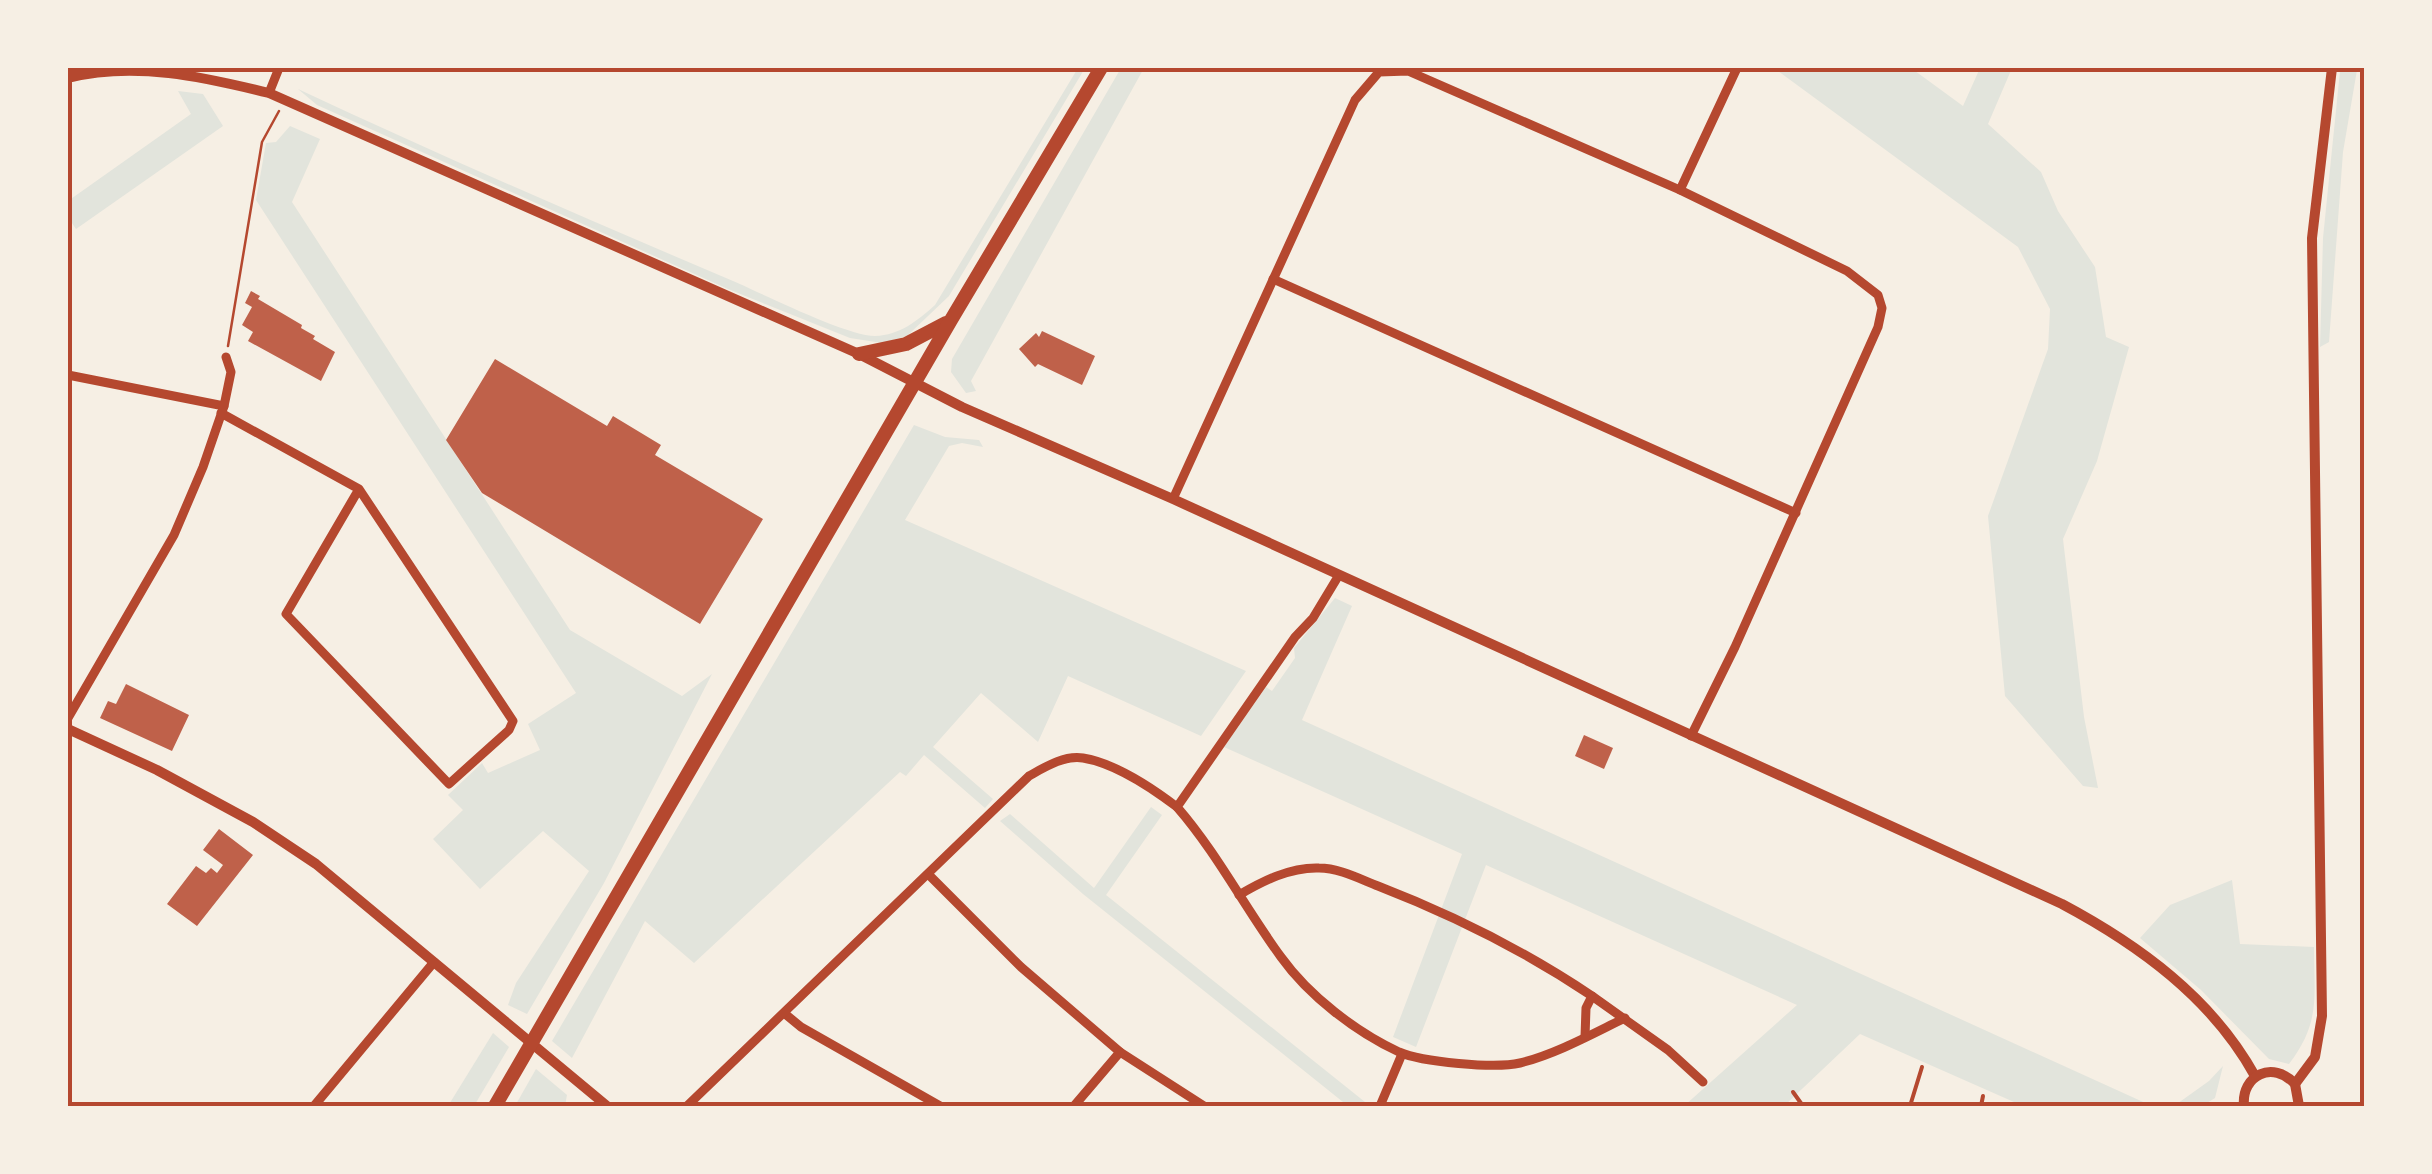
<svg xmlns="http://www.w3.org/2000/svg" width="2432" height="1174" font-family="'Archivo Narrow',sans-serif">
	<style>
		.green { fill: #e2e4dc }
		.building { fill: #bf614a }
		.lines { fill: none; stroke-linecap: round; stroke-linejoin: round }
		.path { stroke: #b5482f; stroke-width: 2.5 }
		.service { stroke: #b5482f; stroke-width: 4 }
		.minor { stroke: #b5482f; stroke-width: 9 }
		.tertiary { stroke: #b5482f; stroke-width: 10 }
		.primary { stroke: #b5482f; stroke-width: 14 }
		.neatline { fill: none; stroke: #b5482f; stroke-width: 4 }
	</style>
	<rect width="100%" height="100%" fill="#f6efe4"/>
	<g class="green">
		<path d="M 1078,68 L 1085,68 L 949,296 L 907,336 L 882,343 L 850,338 L 728,289 L 317,105 L 298,89 C 441,156 587,219 733,281 C 763,294 847,336 875,336 C 900,335 917,321 935,305 Z"/>
		<path d="M 1121,68 L 1144,68 L 971,381 L 976,391 L 966,393 L 951,372 L 952,359 Z"/>
		<path d="M 1774,68 L 1911,68 L 1963,106 L 1980,68 L 2012,68 L 1988,124 L 2041,172 L 2058,211 L 2095,267 L 2106,337 L 2129,347 L 2097,461 L 2063,539 L 2084,717 L 2098,788 L 2083,786 L 2005,696 L 1988,516 L 2048,349 L 2050,309 L 2018,247 Z"/>
		<path d="M 2343,68 L 2357,70 L 2343,152 L 2329,342 L 2320,347 L 2323,238 L 2340,71 Z"/>
		<path d="M 178,91 L 203,94 L 223,126 L 76,229 L 68,217 L 68,201 L 191,114 Z"/>
		<path d="M 290,126 L 320,139 L 292,202 L 570,630 L 682,696 L 712,674 L 604,883 L 527,1014 L 508,1005 L 516,983 L 589,871 L 543,831 L 480,889 L 433,839 L 463,810 L 448,795 L 482,763 L 488,773 L 540,750 L 528,724 L 576,693 L 256,200 L 266,143 L 276,142 Z"/>
		<path d="M 914,425 L 945,437 L 979,440 L 983,447 L 962,443 L 949,446 L 905,520 L 1246,671 L 1201,736 L 1068,676 L 1038,742 L 981,693 L 933,747 L 993,799 L 985,808 L 924,755 L 906,776 L 900,772 L 694,963 L 645,921 L 572,1058 L 552,1041 Z"/>
		<path d="M 1335,598 L 1352,606 L 1302,720 L 2152,1106 L 2023,1106 L 1860,1034 L 1784,1106 L 1684,1106 L 1797,1005 L 1486,865 L 1416,1047 L 1393,1037 L 1462,854 L 1224,747 L 1266,687 L 1272,691 L 1295,658 L 1294,648 Z"/>
		<path d="M 1151,807 L 1162,815 L 1106,895 L 1370,1106 L 1348,1106 L 1083,894 L 1000,821 L 1010,814 L 1094,888 Z"/>
		<path d="M 2232,880 L 2240,944 L 2314,947 C 2314,997 2321,1022 2289,1064 L 2269,1059 L 2201,990 L 2140,938 L 2170,905 Z"/>
		<path d="M 493,1033 L 509,1047 L 474,1106 L 448,1106 Z"/>
		<path d="M 2223,1066 L 2215,1098 L 2202,1106 L 2174,1106 L 2209,1081 Z"/>
		<path d="M 536,1069 L 567,1095 L 565,1106 L 515,1106 Z"/>
	</g>
	<g class="building">
		<path d="M 251,291 L 260,296 L 258,299 L 302,325 L 301,328 L 315,336 L 313,339 L 335,352 L 321,381 L 248,341 L 253,332 L 242,325 L 252,307 L 245,303 Z"/>
		<path d="M 1042,331 L 1095,356 L 1082,385 L 1038,364 L 1035,367 L 1019,349 L 1036,333 L 1039,337 Z"/>
		<path d="M 495,359 L 607,426 L 613,416 L 661,445 L 655,455 L 763,519 L 700,624 L 482,493 L 446,440 Z"/>
		<path d="M 126,684 L 189,715 L 172,751 L 100,718 L 108,701 L 116,704 Z"/>
		<path d="M 1584,735 L 1613,748 L 1604,769 L 1575,756 Z"/>
		<path d="M 219,829 L 253,855 L 197,926 L 167,904 L 196,866 L 206,873 L 211,868 L 217,873 L 223,865 L 203,850 Z"/>
	</g>
	<g class="lines">
		<path class="path" d="M 228,346 L 262,142 L 279,111"/>
		<g class="service">
			<path d="M 1793,1092 L 1803,1106"/>
			<path d="M 1910,1106 L 1922,1067"/>
			<path d="M 1981,1106 L 1983,1096"/>
		</g>
		<g class="minor">
			<path d="M 269,93 L 279,68"/>
			<path d="M 1680,190 L 1737,68"/>
			<path d="M 1273,279 L 1796,513"/>
			<path d="M 68,375 L 224,406"/>
			<path d="M 221,413 L 359,489 L 513,721 L 509,730 L 449,784 L 286,614 L 359,489"/>
			<path d="M 1173,499 L 1355,100 L 1379,72 L 1408,71 L 1680,190 L 1847,271 L 1878,295 L 1882,308 L 1878,327 L 1735,647 L 1691,736"/>
			<path d="M 1339,575 L 1313,618 L 1295,637 L 1177,807 C 1217,853 1245,908 1281,957 C 1309,996 1356,1032 1399,1052 C 1422,1062 1495,1069 1520,1063 C 1556,1054 1592,1034 1625,1018"/>
			<path d="M 68,718 L 174,535 L 203,467 L 224,406 L 231,372 L 226,357"/>
			<path d="M 929,875 L 1021,967 L 1120,1052 L 1204,1106"/>
			<path d="M 1239,895 C 1263,881 1290,867 1319,868 C 1339,868 1360,879 1378,886 C 1453,915 1525,951 1592,996 L 1586,1008 L 1585,1037"/>
			<path d="M 1592,996 L 1668,1050 L 1703,1082"/>
			<path d="M 784,1013 L 801,1027 L 940,1106"/>
			<path d="M 314,1106 L 434,962"/>
			<path d="M 687,1106 L 1029,776 C 1045,767 1064,755 1083,758 C 1114,763 1152,788 1177,807"/>
			<path d="M 1074,1106 L 1120,1052"/>
			<path d="M 1380,1106 L 1402,1054"/>
		</g>
		<g class="tertiary">
			<path d="M 68,78 C 134,61 204,77 269,93 L 859,354 L 962,407 L 1173,499 L 2062,904 C 2139,945 2212,998 2255,1076"/>
			<path d="M 68,729 L 157,770 L 253,822 L 316,864 L 607,1106"/>
			<path d="M 2295,1084 L 2315,1057 L 2322,1016 L 2312,238 L 2332,68"/>
			<path d="M 2244,1106 C 2241,1075 2273,1060 2295,1084 L 2299,1106"/>
		</g>
		<g class="primary">
			<path d="M 859,354 L 906,344 L 946,323"/>
			<path d="M 495,1106 L 951,320 L 1101,68"/>
		</g>
	</g>
	<rect width="2432" height="1174" fill="none" stroke="#f6efe4" stroke-width="140"/>
	<rect x="70" y="70" width="2292" height="1034" class="neatline"/>
</svg>
